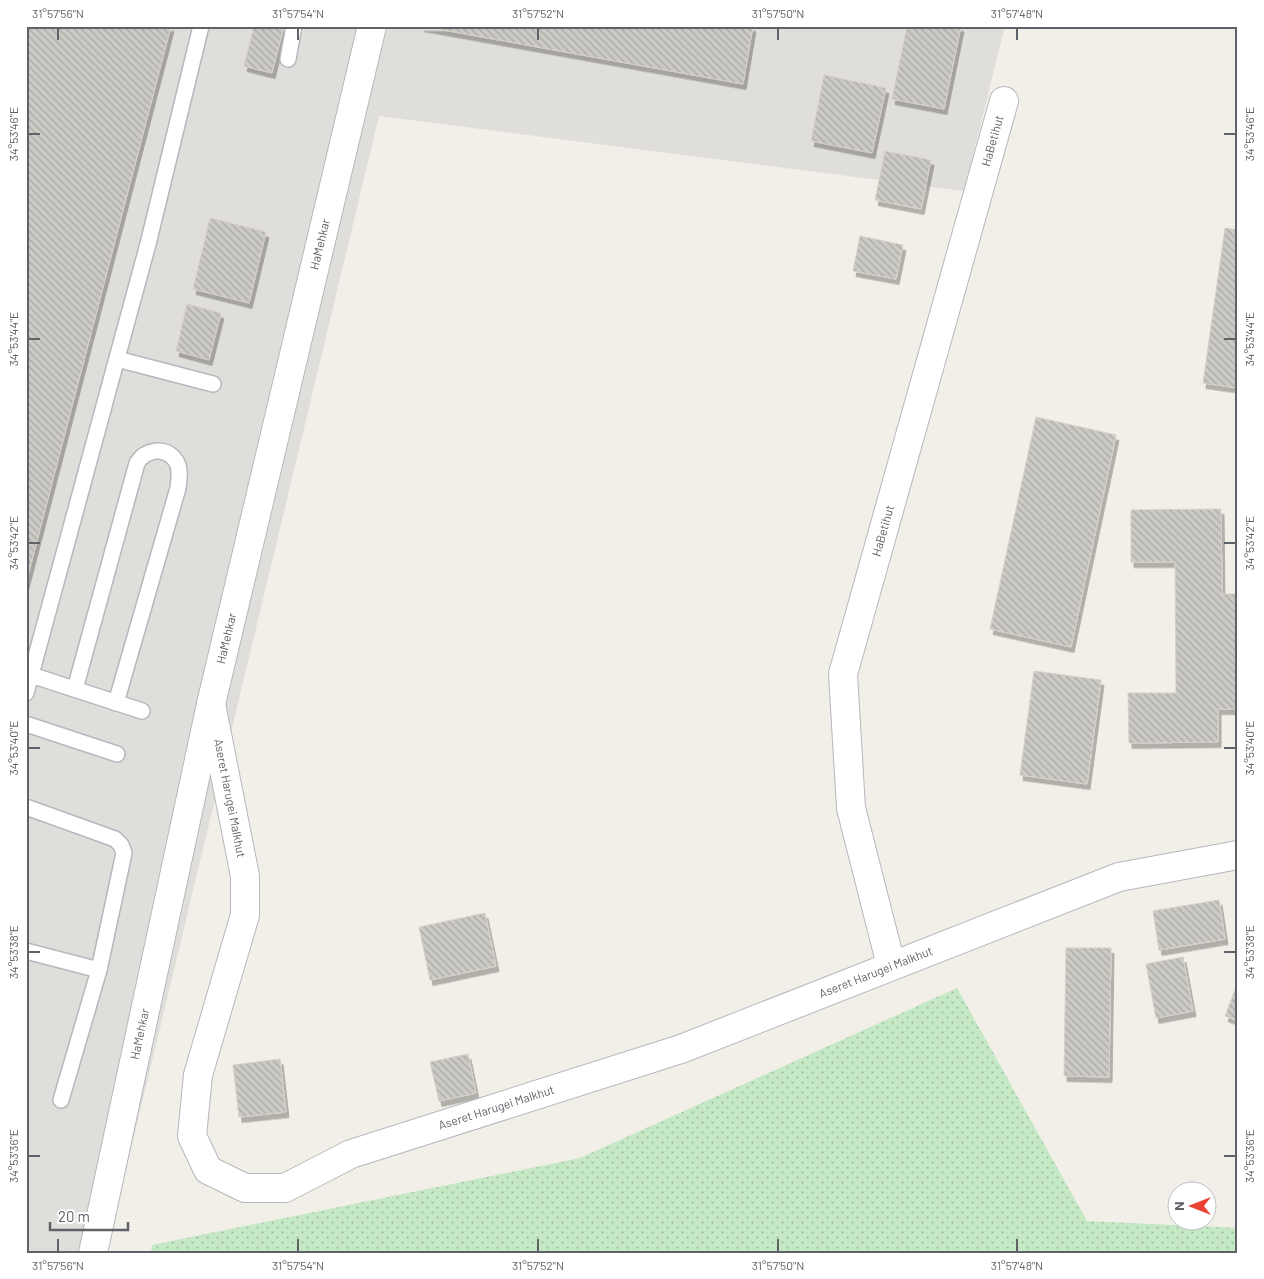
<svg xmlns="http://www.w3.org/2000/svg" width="1264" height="1279" font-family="Barlow,sans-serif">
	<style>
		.industrial { fill: #e0deda }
		.green { fill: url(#green-dots) }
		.building { fill: url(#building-back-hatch); stroke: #d6d1c6; filter: url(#shadow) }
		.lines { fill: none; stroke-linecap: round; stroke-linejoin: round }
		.lane-casing { stroke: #b5b8bc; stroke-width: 18 }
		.street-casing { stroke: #b5b8bc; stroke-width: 30 }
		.lane { stroke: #fff; stroke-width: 15 }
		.street { stroke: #fff; stroke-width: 28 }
		.ticks { fill: none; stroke: #5f6368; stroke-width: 2 }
		.labels { text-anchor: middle; stroke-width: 4.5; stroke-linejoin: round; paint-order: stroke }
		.street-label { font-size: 12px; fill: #5f6368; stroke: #fff }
		.neatline { fill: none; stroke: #5f6368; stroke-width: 2 }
		.ticks-label { font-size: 12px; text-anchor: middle; fill: #5f6368 }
	</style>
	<defs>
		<pattern id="green-dots" width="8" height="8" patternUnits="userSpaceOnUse" patternTransform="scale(1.25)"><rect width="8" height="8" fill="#c5e8c5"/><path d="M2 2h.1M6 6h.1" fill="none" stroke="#a3c0a4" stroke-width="1.8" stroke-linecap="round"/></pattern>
		<pattern id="building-back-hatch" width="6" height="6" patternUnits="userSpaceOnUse" patternTransform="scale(1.25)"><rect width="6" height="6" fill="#cccac5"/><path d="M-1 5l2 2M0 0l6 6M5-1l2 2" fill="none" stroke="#a9a8a4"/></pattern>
		<filter id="shadow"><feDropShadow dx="3" dy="5.5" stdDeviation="0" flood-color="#0004"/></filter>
	</defs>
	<rect width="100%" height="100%" fill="#f1efe8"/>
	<path class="industrial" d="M 26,26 L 1005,26 L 964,191 L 379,116 L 106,1253 L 26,1253 Z"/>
	<path class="green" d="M 957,988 L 1087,1221 L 1238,1228 L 1238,1253 L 151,1253 L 152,1245 L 580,1158 Z"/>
	<g class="building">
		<path d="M 26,26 L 171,26 L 26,583 Z"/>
		<path d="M 254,26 L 284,26 L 272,73 L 244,66 Z"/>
		<path d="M 421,26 L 753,26 L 743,84 Z"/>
		<path d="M 907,26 L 961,26 L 944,109 L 892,99 Z"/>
		<path d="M 824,75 L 886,88 L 872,153 L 811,141 Z"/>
		<path d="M 885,151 L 931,160 L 921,209 L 875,200 Z"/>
		<path d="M 210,218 L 266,232 L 249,303 L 193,289 Z"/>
		<path d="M 1225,228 L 1238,230 L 1238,388 L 1203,383 Z"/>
		<path d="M 860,236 L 903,245 L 896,279 L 853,271 Z"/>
		<path d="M 187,304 L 221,313 L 209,360 L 176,351 Z"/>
		<path d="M 1036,417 L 1116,435 L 1071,647 L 990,629 Z"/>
		<path d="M 1221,509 L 1222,594 L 1238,594 L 1238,709 L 1218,709 L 1218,742 L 1129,743 L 1128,693 L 1176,693 L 1175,562 L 1131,562 L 1131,510 Z"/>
		<path d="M 1034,671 L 1101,680 L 1087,784 L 1020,775 Z"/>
		<path d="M 1219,900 L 1225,939 L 1159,950 L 1153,911 Z"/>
		<path d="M 485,913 L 496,966 L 430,980 L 419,927 Z"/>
		<path d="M 1066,948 L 1111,948 L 1109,1077 L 1064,1076 Z"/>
		<path d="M 1183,957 L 1193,1011 L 1156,1018 L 1146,964 Z"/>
		<path d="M 1238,982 L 1238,1021 L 1225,1016 Z"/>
		<path d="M 468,1054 L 476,1093 L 439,1101 L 430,1062 Z"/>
		<path d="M 280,1059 L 286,1112 L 239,1117 L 233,1065 Z"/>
	</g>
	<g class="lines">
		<g class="lane-casing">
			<g id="lane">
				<path d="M 288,59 L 294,26"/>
				<path d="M 117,359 L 213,384"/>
				<path d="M 31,675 L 142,711"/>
				<path d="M 75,689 L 137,463 C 145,450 165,445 176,461 C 181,469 179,479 178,488 L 116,703"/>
				<path d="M 26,693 L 148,244 L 201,26"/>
				<path d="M 26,724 L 117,754"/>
				<path d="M 26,807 L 115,839 L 121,845 L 124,853 L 99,970 L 61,1100"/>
				<path d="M 26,951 L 99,970"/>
			</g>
		</g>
		<g class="street-casing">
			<g id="street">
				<path id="s1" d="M 211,704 L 245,876 L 245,915 L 198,1075 L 192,1136 L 208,1170 L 245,1188 L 285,1188 L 351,1154 L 681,1049 L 1119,877 L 1238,855"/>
				<path id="s2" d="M 891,965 L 851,808 L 843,674 L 1004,101"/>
				<path id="s3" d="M 93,1253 L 211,704 L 372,26"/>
			</g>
		</g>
		<use href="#lane" class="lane"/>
		<use href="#street" class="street"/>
	</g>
	<path class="ticks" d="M 58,28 L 58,40M 298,28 L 298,40M 538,28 L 538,40M 778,28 L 778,40M 1017,28 L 1017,40M 28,134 L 40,134M 1224,134 L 1236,134M 28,339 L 40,339M 1224,339 L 1236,339M 28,543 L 40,543M 1224,543 L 1236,543M 28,748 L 40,748M 1224,748 L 1236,748M 28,952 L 40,952M 1224,952 L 1236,952M 28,1156 L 40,1156M 1224,1156 L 1236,1156M 58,1239 L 58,1252M 298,1239 L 298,1252M 538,1239 L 538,1252M 778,1239 L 778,1252M 1017,1239 L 1017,1252"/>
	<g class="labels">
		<g class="street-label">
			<text dy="4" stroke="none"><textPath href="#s2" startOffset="850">HaBetihut</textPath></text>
			<text dy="4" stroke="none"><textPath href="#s3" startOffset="1034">HaMehkar</textPath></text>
			<text dy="4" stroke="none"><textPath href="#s2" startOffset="445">HaBetihut</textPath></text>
			<text dy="4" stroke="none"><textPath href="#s3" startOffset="629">HaMehkar</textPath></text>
			<text dy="4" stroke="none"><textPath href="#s1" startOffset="96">Aseret Harugei Malkhut</textPath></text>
			<text dy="4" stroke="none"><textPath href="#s1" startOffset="1191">Aseret Harugei Malkhut</textPath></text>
			<text dy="4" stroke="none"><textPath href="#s3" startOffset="224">HaMehkar</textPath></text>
			<text dy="4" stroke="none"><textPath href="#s1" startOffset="788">Aseret Harugei Malkhut</textPath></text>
		</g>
	</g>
	<rect width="1264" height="1279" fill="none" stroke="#ffffff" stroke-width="55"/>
	<g transform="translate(1192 1206) rotate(270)"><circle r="24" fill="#ffffff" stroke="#bfc1c3"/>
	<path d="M0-4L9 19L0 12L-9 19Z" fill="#ea4335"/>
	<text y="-8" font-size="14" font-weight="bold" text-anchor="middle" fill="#5f6368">N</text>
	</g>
	<path d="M50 1222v8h78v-8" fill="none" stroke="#5f6368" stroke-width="2.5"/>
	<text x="58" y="1222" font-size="15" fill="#5f6368" stroke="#ffffff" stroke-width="4" paint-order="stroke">20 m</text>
	<rect x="28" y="28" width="1208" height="1224" class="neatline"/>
	<g class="ticks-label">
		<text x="58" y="18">31°57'56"N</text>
		<text x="298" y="18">31°57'54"N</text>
		<text x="538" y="18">31°57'52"N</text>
		<text x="778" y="18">31°57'50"N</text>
		<text x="1017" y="18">31°57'48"N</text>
		<text transform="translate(1250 134) rotate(-90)" y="4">34°53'46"E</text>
		<text transform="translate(14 134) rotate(-90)" y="4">34°53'46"E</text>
		<text transform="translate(1250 339) rotate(-90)" y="4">34°53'44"E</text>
		<text transform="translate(14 339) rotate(-90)" y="4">34°53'44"E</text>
		<text transform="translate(1250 543) rotate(-90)" y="4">34°53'42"E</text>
		<text transform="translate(14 543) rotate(-90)" y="4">34°53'42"E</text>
		<text transform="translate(1250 748) rotate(-90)" y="4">34°53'40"E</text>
		<text transform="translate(14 748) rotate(-90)" y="4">34°53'40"E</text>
		<text transform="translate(1250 952) rotate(-90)" y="4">34°53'38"E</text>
		<text transform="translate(14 952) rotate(-90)" y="4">34°53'38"E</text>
		<text transform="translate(1250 1156) rotate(-90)" y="4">34°53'36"E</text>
		<text transform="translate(14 1156) rotate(-90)" y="4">34°53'36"E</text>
		<text x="58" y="1270">31°57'56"N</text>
		<text x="298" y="1270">31°57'54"N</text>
		<text x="538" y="1270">31°57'52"N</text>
		<text x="778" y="1270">31°57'50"N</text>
		<text x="1017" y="1270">31°57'48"N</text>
	</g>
</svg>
